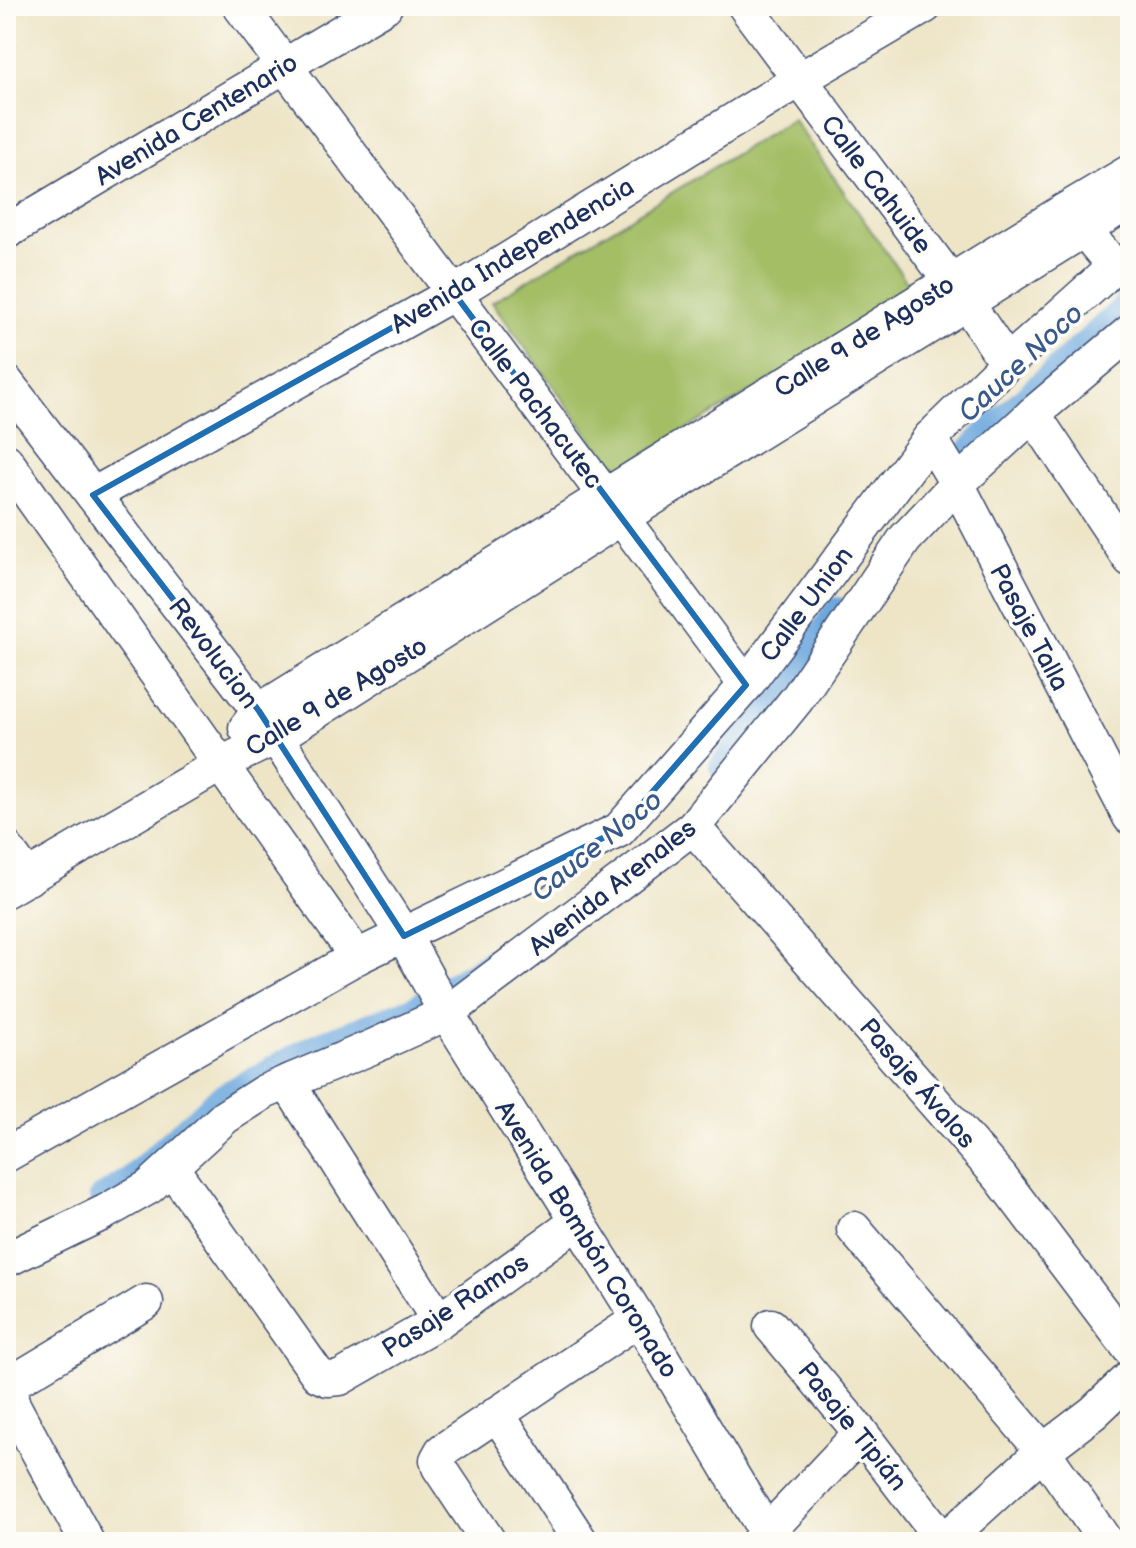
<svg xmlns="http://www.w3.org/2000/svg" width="1136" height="1548" font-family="'Balsamiq Sans',sans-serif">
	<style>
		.green { fill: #a3be65; stroke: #5f7662; stroke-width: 2 }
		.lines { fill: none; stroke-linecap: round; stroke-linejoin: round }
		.canal { stroke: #6da8de; stroke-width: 24 }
		.minor-casing { stroke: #3b4a6e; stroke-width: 37 }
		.minor { stroke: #fff; stroke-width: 34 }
		.marked { fill: none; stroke: #1f6fb2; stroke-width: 6; stroke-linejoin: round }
		.labels { text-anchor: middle; stroke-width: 7; stroke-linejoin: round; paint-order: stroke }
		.street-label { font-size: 26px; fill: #1b2f5e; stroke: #fdfcf7 }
		.water-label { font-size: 28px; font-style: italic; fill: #38598b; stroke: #fdfcf7 }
	</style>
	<rect width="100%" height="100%" fill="#fdfcf7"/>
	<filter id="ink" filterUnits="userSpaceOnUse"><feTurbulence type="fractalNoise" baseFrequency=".0125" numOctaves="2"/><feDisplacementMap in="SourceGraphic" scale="16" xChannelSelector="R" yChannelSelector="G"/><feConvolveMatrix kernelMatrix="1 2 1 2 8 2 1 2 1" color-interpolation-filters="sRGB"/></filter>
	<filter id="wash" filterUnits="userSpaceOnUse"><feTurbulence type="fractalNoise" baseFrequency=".006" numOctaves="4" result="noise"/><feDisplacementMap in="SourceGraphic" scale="32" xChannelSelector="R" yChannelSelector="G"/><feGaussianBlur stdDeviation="1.8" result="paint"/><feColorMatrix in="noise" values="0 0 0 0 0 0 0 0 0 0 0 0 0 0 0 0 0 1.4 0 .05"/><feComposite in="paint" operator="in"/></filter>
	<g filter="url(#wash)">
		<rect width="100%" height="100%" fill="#eee5c7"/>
		<path class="green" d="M 793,119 L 916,295 L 615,471 L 492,302 Z"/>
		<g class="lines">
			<g class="canal">
				<path d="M 952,469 L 981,437 L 1130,301"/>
				<path d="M 721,766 L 787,682 L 837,609"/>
				<path d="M 101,1197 L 128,1180 L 218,1098 L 313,1046 L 413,1008 L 501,955"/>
			</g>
		</g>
	</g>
	<g filter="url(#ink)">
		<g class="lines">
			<g class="minor-casing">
				<g id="minor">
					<path d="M 240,6 L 746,685"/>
					<path d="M 745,6 L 966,302 L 1007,363"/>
					<path d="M 6,232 L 385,6"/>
					<path d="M 6,382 L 259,711 L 276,737 L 404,936 L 444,1009 L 639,1319 L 772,1542"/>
					<path d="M 1033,414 L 1130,559"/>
					<path d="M 930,438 L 955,480 L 1130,817"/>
					<path d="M 6,461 L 357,957"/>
					<path d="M 93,495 L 454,293 L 799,80 L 925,6"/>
					<path d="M 246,728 L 259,711 L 1064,211 L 1130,172"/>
					<path d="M 693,827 L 1000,1177 L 1130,1349"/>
					<path d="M 6,848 L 28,878"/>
					<path d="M 6,890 L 221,764 L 276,737 L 621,518 L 1130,201"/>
					<path d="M 287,1082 L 439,1321"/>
					<path d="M 6,1155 L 357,957 L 619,830 L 746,685 L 930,438 L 1007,363 L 1102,278 L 1113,265 L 1084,230 L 1064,211"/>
					<path d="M 171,1167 L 318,1375 L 328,1379 L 340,1378 L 439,1321 L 577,1222"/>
					<path d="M 854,1229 L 1043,1451 L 1106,1542"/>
					<path d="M 6,1260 L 105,1212 L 149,1187 L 225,1117 L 264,1092 L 372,1047 L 447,1013 L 693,827 L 797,699 L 905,539 L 956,485 L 1033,414 L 1130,332"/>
					<path d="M 771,1326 L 861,1433 L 944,1542"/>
					<path d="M 497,1414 L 581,1542"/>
					<path d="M 87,1542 L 13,1405 L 10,1393 L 15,1381 L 146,1302"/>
					<path d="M 489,1542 L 439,1467 L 437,1460 L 442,1451 L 639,1319"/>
					<path d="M 758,1542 L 861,1433"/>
					<path d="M 943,1542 L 1043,1451 L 1093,1413 L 1130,1378"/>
				</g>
			</g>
			<use href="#minor" class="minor"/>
		</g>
	</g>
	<path class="marked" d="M 454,293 L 746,685 L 619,830 L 404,936 L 259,711 L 93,495 Z"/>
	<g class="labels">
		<g class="street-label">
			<text transform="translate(196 119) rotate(-31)" y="9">Avenida Centenario</text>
			<text transform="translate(877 184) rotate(53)" y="9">Calle Cahuide</text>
			<text transform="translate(512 255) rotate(-31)" y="9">Avenida Independencia</text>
			<text transform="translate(864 336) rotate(-32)" y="9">Calle 9 de Agosto</text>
			<text transform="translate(536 403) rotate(53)" y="9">Calle Pachacutec</text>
			<text transform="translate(806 604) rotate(-53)" y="9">Calle Union</text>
			<text transform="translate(1030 627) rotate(62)" y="9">Pasaje Talla</text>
			<text transform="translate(214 653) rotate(53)" y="9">Revolucion</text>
			<text transform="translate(336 696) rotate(-31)" y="9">Calle 9 de Agosto</text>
			<text transform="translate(612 887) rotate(-38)" y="9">Avenida Arenales</text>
			<text transform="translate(918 1083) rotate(49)" y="9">Pasaje Ávalos</text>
			<text transform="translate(587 1239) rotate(58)" y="9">Avenida Bombón Coronado</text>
			<text transform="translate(455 1305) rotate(-33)" y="9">Pasaje Ramos</text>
			<text transform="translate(853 1426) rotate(51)" y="9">Pasaje Tipián</text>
		</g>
		<g class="water-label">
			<text transform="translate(1020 362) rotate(-43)" y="10">Cauce Noco</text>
			<text transform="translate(596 845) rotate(-39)" y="10">Cauce Noco</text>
		</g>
	</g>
	<rect width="1136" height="1548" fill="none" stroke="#fdfcf7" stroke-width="32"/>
</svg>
